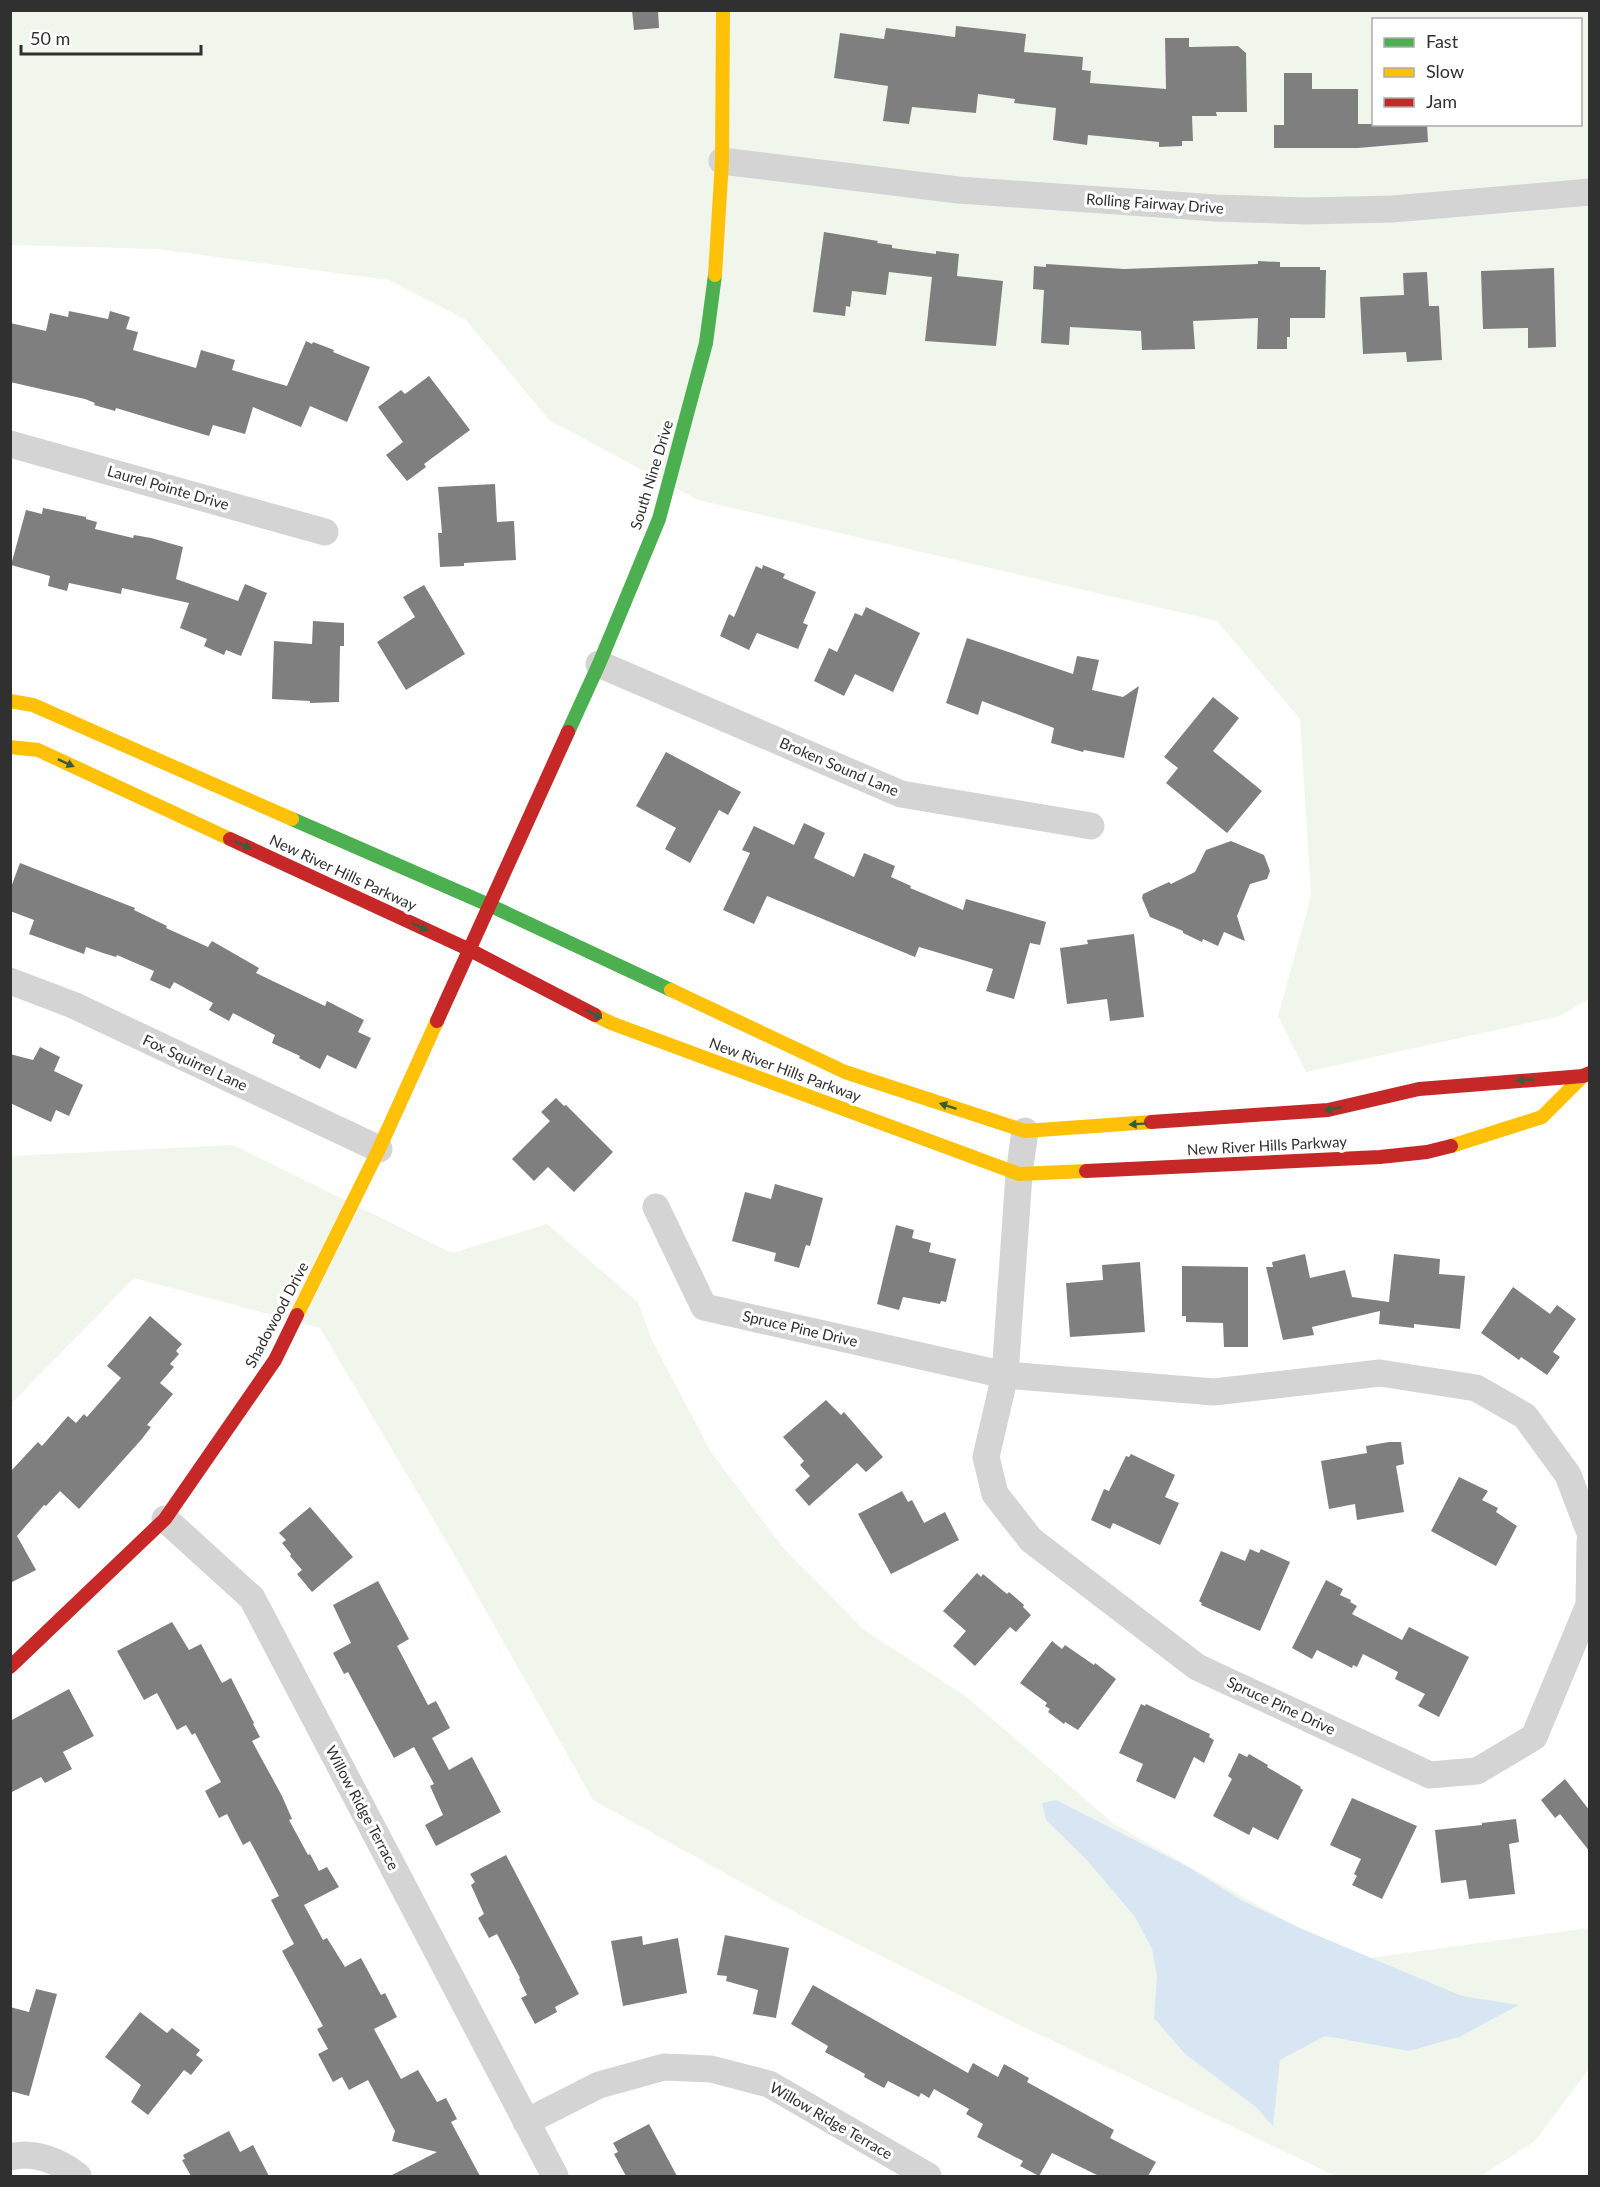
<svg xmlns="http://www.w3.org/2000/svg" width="1600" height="2187" font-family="Lato,sans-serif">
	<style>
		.green { fill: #f1f6ed; fill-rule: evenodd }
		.water { fill: #d8e6f4 }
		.building { fill: #7f7f7f }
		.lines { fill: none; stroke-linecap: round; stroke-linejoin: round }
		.street { stroke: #d4d4d4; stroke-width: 27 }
		.fast { stroke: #4caf50; stroke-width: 14 }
		.slow { stroke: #ffc107; stroke-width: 14 }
		.jam { stroke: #c62828; stroke-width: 14 }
		.oneway { fill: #3a5c3b }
		.labels { text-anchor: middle; stroke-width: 6; stroke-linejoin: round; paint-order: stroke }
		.street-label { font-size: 15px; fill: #303030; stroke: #fff }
	</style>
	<rect width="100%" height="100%" fill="#fff"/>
	<g class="green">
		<path d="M 11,11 L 1589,11 L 1589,999 L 1560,1016 L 1306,1072 L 1278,1016 L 1311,897 L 1300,719 L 1217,621 L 698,500 L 549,420 L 466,320 L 389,280 L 157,249 L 11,245 ZM 1374,20 L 1580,20 L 1580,124 L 1374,124 Z"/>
		<path d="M 233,1145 L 452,1253 L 547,1224 L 638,1302 L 652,1340 L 711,1452 L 784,1549 L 863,1629 L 968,1698 L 1114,1824 L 1355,1960 L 1589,1928 L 1589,2069 L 1535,2141 L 1481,2176 L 1338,2176 L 1327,2172 L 1015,2023 L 815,1923 L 593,1800 L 452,1551 L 320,1328 L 134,1278 L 11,1404 L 11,1156 Z"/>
	</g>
	<path class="water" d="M 1056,1800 L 1188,1867 L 1243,1901 L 1302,1929 L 1462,1996 L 1519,2005 L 1459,2037 L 1409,2051 L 1325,2036 L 1280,2060 L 1273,2126 L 1256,2107 L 1185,2054 L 1154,2018 L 1157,1977 L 1152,1949 L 1135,1917 L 1086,1859 L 1046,1820 L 1042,1803 Z"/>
	<g class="building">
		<path d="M 632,10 L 658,10 L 659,28 L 634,30 Z"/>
		<path d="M 956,26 L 1026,34 L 1024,52 L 1083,57 L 1082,70 L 1091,71 L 1090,83 L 1166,89 L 1165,38 L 1189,38 L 1189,47 L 1238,46 L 1246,53 L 1247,112 L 1216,112 L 1217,116 L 1192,116 L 1193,141 L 1182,141 L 1182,146 L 1159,147 L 1159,142 L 1088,135 L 1087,145 L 1053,140 L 1056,108 L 1014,103 L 1015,99 L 978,94 L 976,113 L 912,107 L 909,124 L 883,121 L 888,86 L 834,78 L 840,33 L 884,39 L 886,28 L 955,37 Z"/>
		<path d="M 1284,73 L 1312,73 L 1312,89 L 1358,89 L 1358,124 L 1427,124 L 1428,142 L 1358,148 L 1274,148 L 1274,125 L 1284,125 Z"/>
		<path d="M 824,232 L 878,241 L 877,243 L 892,245 L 892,248 L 936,254 L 936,251 L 959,254 L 957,276 L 1003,281 L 996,346 L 925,341 L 932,277 L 889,272 L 886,295 L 852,291 L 850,307 L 846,306 L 845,316 L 813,312 Z"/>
		<path d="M 1258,261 L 1280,262 L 1280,267 L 1320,267 L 1320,270 L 1326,270 L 1325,318 L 1290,318 L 1290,337 L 1287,337 L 1287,349 L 1257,349 L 1258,318 L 1193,321 L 1195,349 L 1142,350 L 1141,331 L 1070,327 L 1069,345 L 1041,343 L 1044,290 L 1033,289 L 1034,266 L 1046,267 L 1046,264 L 1124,269 L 1258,264 Z"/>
		<path d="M 1554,268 L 1556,347 L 1528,348 L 1528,328 L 1483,329 L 1481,271 Z"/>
		<path d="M 1427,272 L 1429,306 L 1439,306 L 1442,360 L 1407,362 L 1406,352 L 1363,354 L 1360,297 L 1404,295 L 1403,273 Z"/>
		<path d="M 69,311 L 108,319 L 110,311 L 130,317 L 126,329 L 138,332 L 133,350 L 196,368 L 201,350 L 235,360 L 232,370 L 287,386 L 306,341 L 312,344 L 313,342 L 334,350 L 333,352 L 370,367 L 347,422 L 310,406 L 301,427 L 253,407 L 245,434 L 213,425 L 209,436 L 116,408 L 115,411 L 94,405 L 95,403 L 85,399 L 10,382 L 10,323 L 46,331 L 50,313 L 68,317 Z"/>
		<path d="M 429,376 L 470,430 L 424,464 L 426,467 L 407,481 L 386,455 L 403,442 L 378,407 L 401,390 L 405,394 Z"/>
		<path d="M 495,484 L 497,522 L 514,521 L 516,560 L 464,563 L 464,566 L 440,567 L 438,533 L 442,533 L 438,487 Z"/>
		<path d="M 43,508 L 86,517 L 86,519 L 97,522 L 95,529 L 133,538 L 134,535 L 151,538 L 183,547 L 176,579 L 238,601 L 245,584 L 267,593 L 241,656 L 226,650 L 224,655 L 204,646 L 207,639 L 180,628 L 189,603 L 122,588 L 121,594 L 69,583 L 67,591 L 48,586 L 50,576 L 11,565 L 26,510 L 42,514 Z"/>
		<path d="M 763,565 L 785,574 L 783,578 L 816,592 L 803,623 L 808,625 L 798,649 L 757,633 L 749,650 L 720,636 L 729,614 L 734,617 L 756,566 L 762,569 Z"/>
		<path d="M 424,585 L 465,654 L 406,690 L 377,642 L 415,617 L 403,597 Z"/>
		<path d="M 866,607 L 920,633 L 893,692 L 855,674 L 844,696 L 814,681 L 829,648 L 837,652 L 855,613 L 862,616 Z"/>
		<path d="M 313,621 L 344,623 L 344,646 L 340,646 L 339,702 L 310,703 L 310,701 L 272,699 L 274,641 L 312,644 Z"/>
		<path d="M 967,638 L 1073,674 L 1077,656 L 1099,660 L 1092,690 L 1123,697 L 1139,686 L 1124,758 L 1084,750 L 1083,752 L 1051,743 L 1054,728 L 982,701 L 978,715 L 946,703 Z"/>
		<path d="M 1213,697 L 1239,718 L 1213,751 L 1262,791 L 1227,833 L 1166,783 L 1178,768 L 1164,757 Z"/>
		<path d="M 666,752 L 741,792 L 728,815 L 719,810 L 690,863 L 665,849 L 676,828 L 636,806 Z"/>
		<path d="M 804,823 L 825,833 L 814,858 L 854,877 L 864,853 L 895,866 L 891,877 L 911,886 L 910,888 L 963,910 L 966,899 L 1046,922 L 1040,945 L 1030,943 L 1014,999 L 986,991 L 993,969 L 919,947 L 915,957 L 767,896 L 754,924 L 723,910 L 750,853 L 742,850 L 754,826 L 794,845 Z"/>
		<path d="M 1231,841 L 1264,855 L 1270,871 L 1267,879 L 1250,884 L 1237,916 L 1245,941 L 1224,932 L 1218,946 L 1203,939 L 1202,942 L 1183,933 L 1183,931 L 1150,917 L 1142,898 L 1143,894 L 1169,882 L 1171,884 L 1195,872 L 1206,850 Z"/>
		<path d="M 20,863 L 135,908 L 134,910 L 167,926 L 166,928 L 208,947 L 212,941 L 259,968 L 256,973 L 325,1006 L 327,1001 L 364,1020 L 358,1032 L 371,1038 L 356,1069 L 327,1055 L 320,1069 L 299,1058 L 300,1056 L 272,1043 L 275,1035 L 233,1013 L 229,1021 L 209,1010 L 213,1003 L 174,982 L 170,989 L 150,980 L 154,971 L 117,955 L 116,957 L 103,953 L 86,947 L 84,954 L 29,934 L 34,920 L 10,911 L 10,890 Z"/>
		<path d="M 1134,934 L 1144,1017 L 1110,1021 L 1107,999 L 1067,1004 L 1060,948 L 1088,944 L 1087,940 Z"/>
		<path d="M 40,1047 L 60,1057 L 54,1071 L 83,1085 L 69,1116 L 56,1110 L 51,1122 L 10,1103 L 10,1054 L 33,1060 Z"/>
		<path d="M 556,1098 L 564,1106 L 566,1105 L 613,1152 L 574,1192 L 548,1167 L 534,1181 L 512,1159 L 550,1121 L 541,1112 Z"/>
		<path d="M 775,1184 L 823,1198 L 810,1246 L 806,1245 L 799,1268 L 774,1261 L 776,1253 L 732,1241 L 745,1192 L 771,1199 Z"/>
		<path d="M 896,1225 L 914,1230 L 912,1238 L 931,1243 L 929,1252 L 956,1259 L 946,1302 L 941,1301 L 940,1304 L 903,1297 L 899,1310 L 877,1304 Z"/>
		<path d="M 1305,1254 L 1310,1278 L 1345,1270 L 1352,1297 L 1389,1302 L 1394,1254 L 1440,1259 L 1439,1274 L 1465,1276 L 1460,1329 L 1414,1324 L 1414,1328 L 1379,1324 L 1380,1311 L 1312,1327 L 1314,1335 L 1283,1340 L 1266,1267 L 1273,1267 L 1272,1262 Z"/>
		<path d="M 1140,1262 L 1145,1332 L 1070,1337 L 1066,1283 L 1103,1280 L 1102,1265 Z"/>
		<path d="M 1182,1266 L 1248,1267 L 1248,1347 L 1224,1347 L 1223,1323 L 1186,1322 L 1186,1316 L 1182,1316 Z"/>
		<path d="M 1513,1287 L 1550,1314 L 1557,1305 L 1576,1319 L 1553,1352 L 1560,1357 L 1547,1375 L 1521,1357 L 1519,1360 L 1481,1333 Z"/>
		<path d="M 150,1316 L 182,1344 L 176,1351 L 179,1354 L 170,1364 L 174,1367 L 160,1383 L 173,1394 L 147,1425 L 151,1427 L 141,1440 L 79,1509 L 60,1491 L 46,1506 L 44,1505 L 17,1536 L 36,1570 L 10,1583 L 10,1472 L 38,1442 L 42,1446 L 68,1416 L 76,1423 L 84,1414 L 87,1417 L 121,1378 L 107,1366 Z"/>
		<path d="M 826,1400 L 841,1415 L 844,1412 L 883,1457 L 866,1472 L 857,1463 L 809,1506 L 795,1490 L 810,1476 L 800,1465 L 804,1461 L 783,1437 Z"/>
		<path d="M 1389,1442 L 1401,1442 L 1404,1464 L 1396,1466 L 1404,1512 L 1357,1520 L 1355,1504 L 1329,1509 L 1321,1461 L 1367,1453 L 1366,1446 Z"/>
		<path d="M 1131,1454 L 1175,1475 L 1165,1497 L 1179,1503 L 1160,1545 L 1113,1523 L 1110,1529 L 1091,1520 L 1104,1489 L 1109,1491 L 1126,1456 L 1129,1457 Z"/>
		<path d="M 1459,1477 L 1488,1491 L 1482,1500 L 1498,1508 L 1496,1512 L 1517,1526 L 1496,1566 L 1431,1531 Z"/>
		<path d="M 902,1491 L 908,1502 L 912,1500 L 924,1523 L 945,1512 L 959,1540 L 891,1574 L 858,1514 Z"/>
		<path d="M 310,1507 L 353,1557 L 312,1592 L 297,1574 L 302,1570 L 290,1556 L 291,1554 L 282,1543 L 286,1540 L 279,1533 Z"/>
		<path d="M 1250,1549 L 1259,1553 L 1261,1549 L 1290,1562 L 1260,1631 L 1201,1605 L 1202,1603 L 1199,1601 L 1221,1551 L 1245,1561 Z"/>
		<path d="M 977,1573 L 981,1577 L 983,1574 L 1007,1594 L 1009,1592 L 1024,1605 L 1023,1607 L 1031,1615 L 1016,1632 L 1010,1627 L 975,1666 L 953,1646 L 966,1631 L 943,1611 Z"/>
		<path d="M 1326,1580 L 1343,1589 L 1340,1595 L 1351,1600 L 1350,1602 L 1357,1606 L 1352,1614 L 1402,1640 L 1409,1627 L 1469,1657 L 1439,1717 L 1418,1706 L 1425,1694 L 1395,1679 L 1398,1672 L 1363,1654 L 1357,1667 L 1353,1665 L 1352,1668 L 1317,1650 L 1312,1659 L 1292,1648 Z"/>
		<path d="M 378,1581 L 409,1639 L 397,1646 L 428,1705 L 436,1701 L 450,1728 L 432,1738 L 449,1770 L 472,1757 L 501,1812 L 436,1846 L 425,1825 L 443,1815 L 430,1786 L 434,1784 L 414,1747 L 394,1758 L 348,1672 L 344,1674 L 333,1653 L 351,1643 L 333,1605 Z"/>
		<path d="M 172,1622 L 189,1650 L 201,1644 L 222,1683 L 231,1678 L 254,1723 L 253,1724 L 260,1737 L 252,1741 L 282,1796 L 292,1819 L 289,1820 L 308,1855 L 310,1854 L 319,1871 L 327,1867 L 339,1887 L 304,1905 L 323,1940 L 327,1938 L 345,1967 L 361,1958 L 381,1995 L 385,1993 L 397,2017 L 374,2029 L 401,2079 L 418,2070 L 437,2102 L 446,2098 L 457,2119 L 451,2122 L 480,2176 L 390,2176 L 437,2152 L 392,2141 L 395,2131 L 368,2080 L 349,2090 L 342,2077 L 333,2082 L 318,2054 L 328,2049 L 317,2029 L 323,2026 L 282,1951 L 294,1944 L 271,1900 L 279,1896 L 250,1841 L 243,1845 L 227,1814 L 219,1818 L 205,1791 L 221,1782 L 195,1733 L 192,1735 L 186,1725 L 177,1730 L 157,1693 L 144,1700 L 117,1651 Z"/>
		<path d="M 1052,1641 L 1062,1649 L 1065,1645 L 1094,1665 L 1095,1663 L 1116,1679 L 1078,1730 L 1065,1722 L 1064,1724 L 1048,1712 L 1050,1709 L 1045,1706 L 1047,1703 L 1020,1683 Z"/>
		<path d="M 69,1689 L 94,1736 L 63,1752 L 72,1769 L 45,1783 L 41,1777 L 10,1793 L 10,1721 Z"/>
		<path d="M 1141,1704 L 1145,1706 L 1146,1704 L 1210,1734 L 1209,1737 L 1214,1740 L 1204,1763 L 1194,1757 L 1175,1799 L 1136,1781 L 1143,1764 L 1119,1753 Z"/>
		<path d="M 1239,1753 L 1247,1757 L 1249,1754 L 1268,1765 L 1267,1767 L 1301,1787 L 1300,1788 L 1303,1790 L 1278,1840 L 1253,1827 L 1249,1835 L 1213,1816 L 1232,1779 L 1228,1776 Z"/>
		<path d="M 1565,1779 L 1590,1811 L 1590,1852 L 1560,1814 L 1555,1818 L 1541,1800 Z"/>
		<path d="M 1352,1798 L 1417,1826 L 1382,1899 L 1352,1885 L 1357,1876 L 1354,1874 L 1361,1859 L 1330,1845 Z"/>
		<path d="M 1516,1819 L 1519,1842 L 1509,1844 L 1515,1894 L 1469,1899 L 1466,1880 L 1441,1883 L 1435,1830 L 1482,1825 L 1482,1823 Z"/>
		<path d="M 506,1855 L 579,1994 L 555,2007 L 557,2012 L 535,2024 L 521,1998 L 527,1995 L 519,1979 L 520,1978 L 497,1934 L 489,1938 L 478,1918 L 484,1914 L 471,1885 L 475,1882 L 470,1874 Z"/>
		<path d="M 725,1935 L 789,1948 L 776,2018 L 753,2014 L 758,1990 L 726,1981 L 727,1976 L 717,1975 Z"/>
		<path d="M 642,1936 L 643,1945 L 678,1938 L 687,1993 L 623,2006 L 611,1941 Z"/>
		<path d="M 813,1985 L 968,2073 L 973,2063 L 998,2077 L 1004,2064 L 1029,2078 L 1027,2082 L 1114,2130 L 1110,2138 L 1156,2162 L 1148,2176 L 1099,2176 L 1052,2153 L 1039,2176 L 1020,2166 L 1023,2161 L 977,2137 L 983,2124 L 966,2114 L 969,2109 L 934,2089 L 929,2098 L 921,2093 L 919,2097 L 888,2081 L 884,2088 L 864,2077 L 865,2074 L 825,2052 L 828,2046 L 791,2024 Z"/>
		<path d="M 36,1989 L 57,1994 L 29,2096 L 10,2091 L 10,2007 L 29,2012 Z"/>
		<path d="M 140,2012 L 167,2033 L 172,2028 L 200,2050 L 196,2055 L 203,2060 L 191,2075 L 184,2070 L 148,2115 L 131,2102 L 141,2085 L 105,2057 Z"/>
		<path d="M 649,2124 L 677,2176 L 626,2176 L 614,2154 L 618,2152 L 613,2143 Z"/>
		<path d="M 229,2131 L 240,2152 L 253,2145 L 269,2176 L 191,2176 L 182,2160 L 185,2159 L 183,2155 Z"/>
	</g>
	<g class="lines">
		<g class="street">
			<path d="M 722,161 L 958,190 L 1216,208 L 1306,211 L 1393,209 L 1590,192"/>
			<path d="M 10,444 L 325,532"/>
			<path d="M 599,664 L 901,794 L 1091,826"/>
			<path d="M 10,981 L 73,1005 L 379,1149"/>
			<path d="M 656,1207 L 704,1307 L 1005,1375 L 1019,1174 L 1025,1131"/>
			<path d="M 165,1519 L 252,1598 L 555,2176"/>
			<path d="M 1590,1533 L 1568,1475 L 1525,1416 L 1476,1388 L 1380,1373 L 1214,1392 L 1005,1375 L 986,1457 L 995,1494 L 1031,1540 L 1197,1667 L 1430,1775 L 1477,1771 L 1534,1737 L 1589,1605 L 1590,1542"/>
			<path d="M 526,2122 L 599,2085 L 664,2067 L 711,2069 L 769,2084 L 928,2176"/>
			<path d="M 10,2157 C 33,2150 61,2162 78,2176"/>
		</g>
		<g class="fast">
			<path d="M 568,732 L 599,664 L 659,519 L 706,343 L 715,275"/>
			<path d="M 292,819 L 489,905 L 671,990"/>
		</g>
		<g class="slow">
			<path d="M 715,275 L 722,161 L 723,10"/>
			<path d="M 10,701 L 33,705 L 292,819"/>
			<path d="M 10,747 L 38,750 L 230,839"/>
			<path d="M 671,990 L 845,1072 L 1025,1131 L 1151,1122"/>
			<path d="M 595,1015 L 611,1023 L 1019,1174 L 1086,1171"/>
			<path d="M 1451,1146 L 1542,1117 L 1583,1076"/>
			<path d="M 297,1315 L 379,1149 L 437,1021"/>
		</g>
		<g class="jam">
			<path d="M 230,839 L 468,949 L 595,1015"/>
			<path d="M 437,1021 L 568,732"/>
			<path d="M 1151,1122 L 1328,1110 L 1419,1089 L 1583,1076 L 1590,1073"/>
			<path d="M 1086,1171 L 1380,1157 L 1427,1152 L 1451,1146"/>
			<path d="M 10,1667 L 165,1519 L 275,1360 L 297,1315"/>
		</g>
	</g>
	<defs><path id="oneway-solid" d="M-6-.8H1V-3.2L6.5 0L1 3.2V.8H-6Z" transform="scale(1.5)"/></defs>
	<g class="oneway">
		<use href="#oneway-solid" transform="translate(66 763) rotate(25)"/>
		<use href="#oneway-solid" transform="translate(243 845) rotate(25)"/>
		<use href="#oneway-solid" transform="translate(420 927) rotate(25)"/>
		<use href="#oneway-solid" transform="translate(594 1014) rotate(27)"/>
		<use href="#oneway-solid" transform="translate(1525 1080) rotate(175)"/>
		<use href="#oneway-solid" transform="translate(948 1106) rotate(-162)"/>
		<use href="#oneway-solid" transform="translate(1333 1109) rotate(169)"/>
		<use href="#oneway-solid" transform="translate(1138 1124) rotate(176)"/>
	</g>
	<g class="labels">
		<g class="street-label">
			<text transform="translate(1155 204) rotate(4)" y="5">Rolling Fairway Drive</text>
			<text transform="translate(652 475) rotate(-73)" y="5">South Nine Drive</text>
			<text transform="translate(168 488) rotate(16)" y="5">Laurel Pointe Drive</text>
			<text transform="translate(839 767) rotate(23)" y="5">Broken Sound Lane</text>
			<text transform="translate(343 873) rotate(25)" y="5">New River Hills Parkway</text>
			<text transform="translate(195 1063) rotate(25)" y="5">Fox Squirrel Lane</text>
			<text transform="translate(785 1070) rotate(20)" y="5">New River Hills Parkway</text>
			<text transform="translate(1267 1146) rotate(-3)" y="5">New River Hills Parkway</text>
			<text transform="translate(277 1315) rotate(-62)" y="5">Shadowood Drive</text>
			<text transform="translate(800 1329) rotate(13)" y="5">Spruce Pine Drive</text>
			<text transform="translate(1281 1706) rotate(25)" y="5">Spruce Pine Drive</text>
			<text transform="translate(362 1808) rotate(62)" y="5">Willow Ridge Terrace</text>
			<text transform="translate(831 2121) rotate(30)" y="5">Willow Ridge Terrace</text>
		</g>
	</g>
	<rect width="1600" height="2187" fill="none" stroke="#303030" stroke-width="24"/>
	<rect x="1372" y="18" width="210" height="108" fill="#ffffff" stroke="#acacac" stroke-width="1.5"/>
	<rect x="1384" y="38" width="30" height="9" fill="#4caf50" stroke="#acacac" stroke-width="1.5"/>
	<text x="1426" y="48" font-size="18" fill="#303030">Fast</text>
	<rect x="1384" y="68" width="30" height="9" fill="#ffc107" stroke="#acacac" stroke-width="1.5"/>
	<text x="1426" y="78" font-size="18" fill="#303030">Slow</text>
	<rect x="1384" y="98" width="30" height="9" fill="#c62828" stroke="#acacac" stroke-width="1.5"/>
	<text x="1426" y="108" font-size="18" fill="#303030">Jam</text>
	<path d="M21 45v9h180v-9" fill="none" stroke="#303030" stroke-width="3"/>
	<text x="30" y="45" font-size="18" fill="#303030" stroke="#ffffff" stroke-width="4.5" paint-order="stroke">50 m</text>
</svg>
